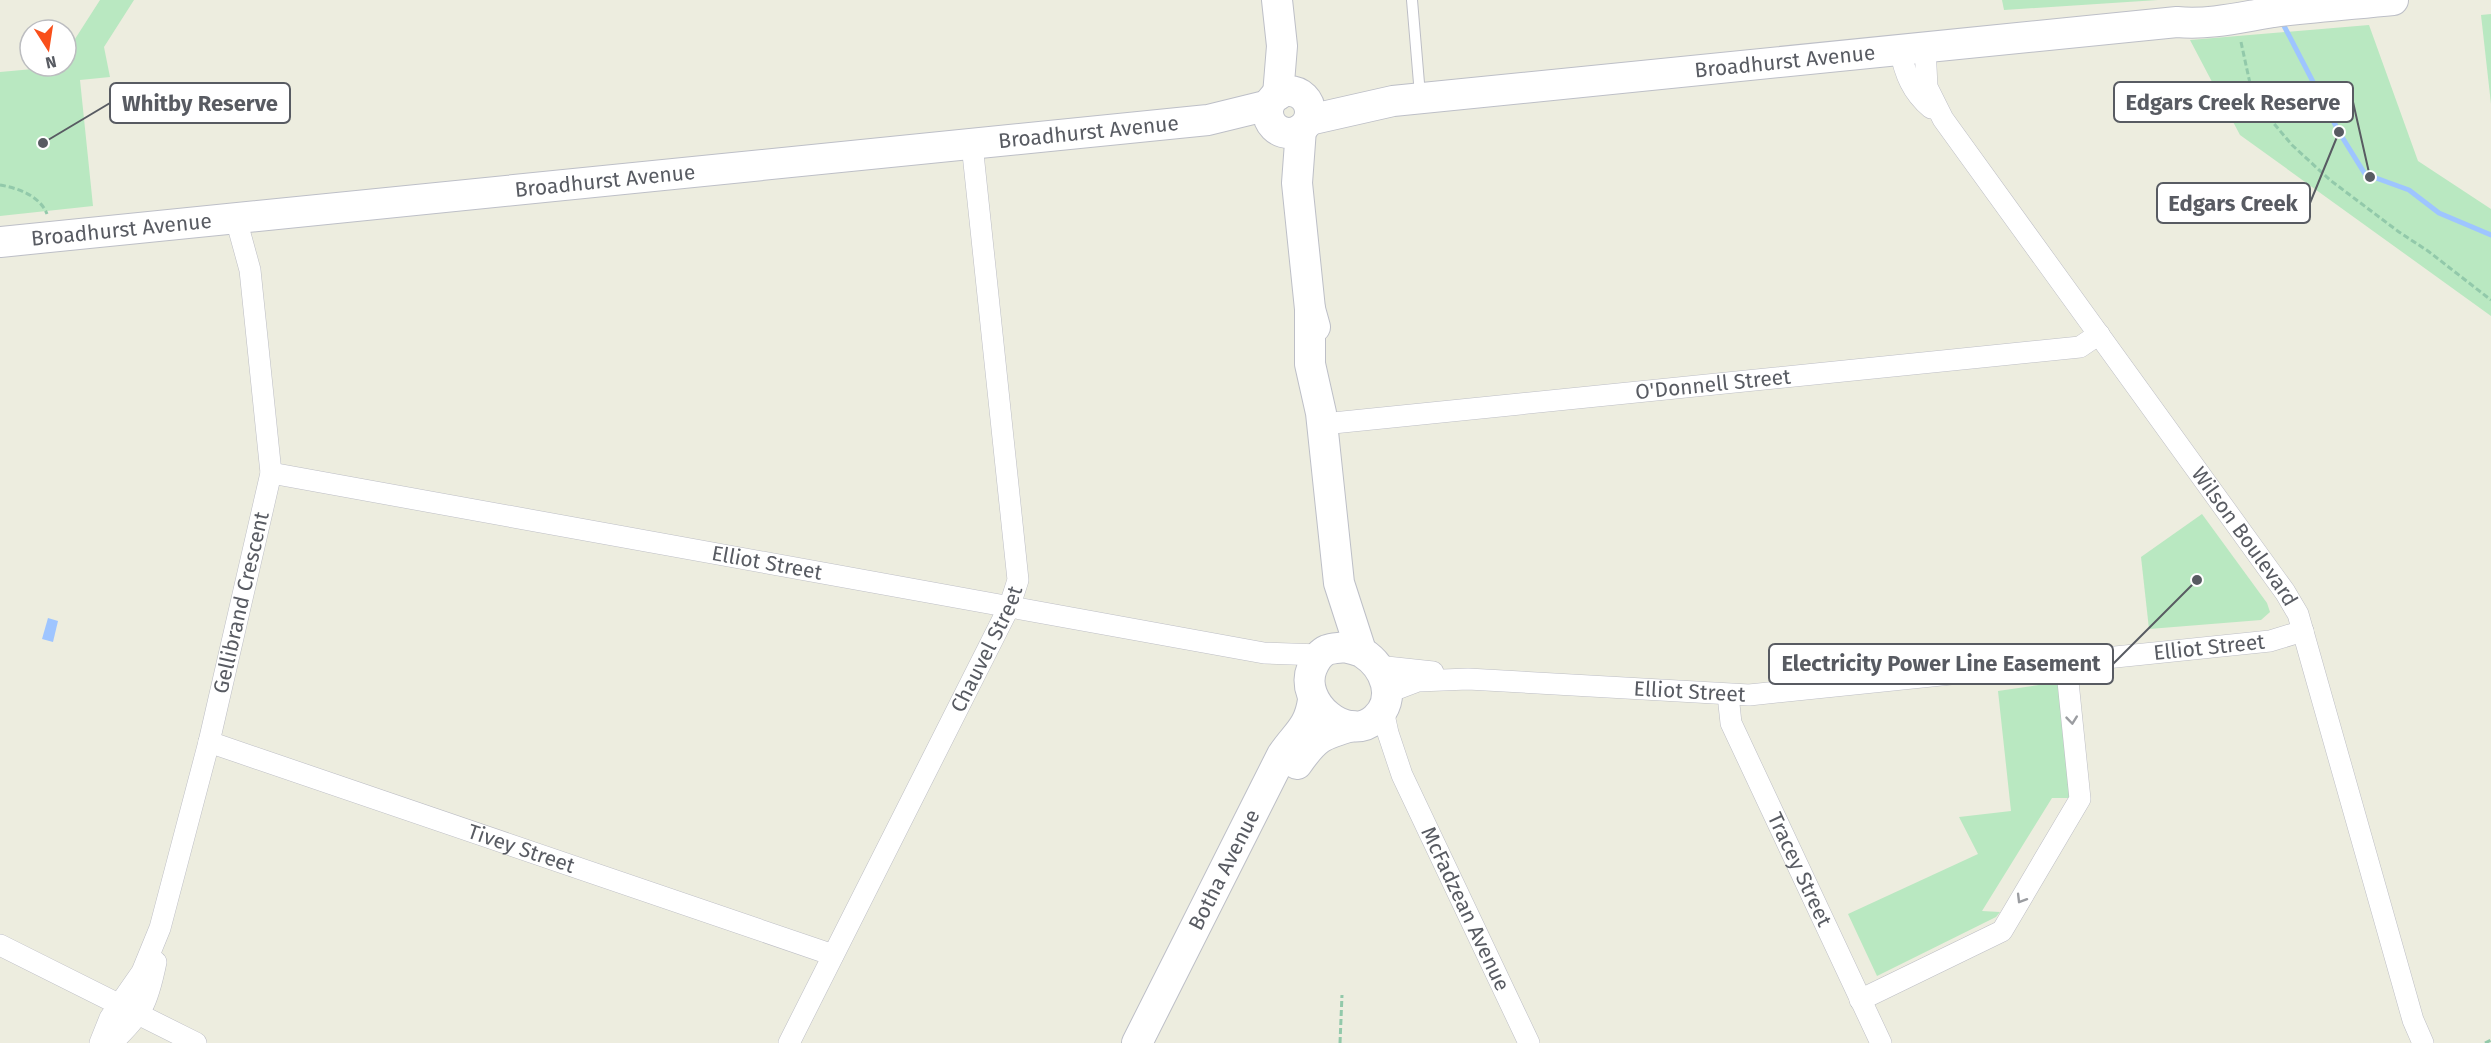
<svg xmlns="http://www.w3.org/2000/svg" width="2491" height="1043" font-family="'Fira Sans',sans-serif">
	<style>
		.green { fill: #b9e8c1 }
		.water { fill: #9ec5ff }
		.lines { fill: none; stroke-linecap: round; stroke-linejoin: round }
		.stream { stroke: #9ec5ff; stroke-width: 5 }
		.lane-casing { stroke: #bdbec5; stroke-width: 12 }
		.street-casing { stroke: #bdbec5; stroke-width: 22 }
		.secondary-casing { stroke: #bdbfc7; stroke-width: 32 }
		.path { stroke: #92c9aa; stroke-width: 3; stroke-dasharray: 6 3; stroke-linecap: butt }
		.lane { stroke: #fff; stroke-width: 10 }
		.street { stroke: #fff; stroke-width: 21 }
		.secondary { stroke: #fff; stroke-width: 30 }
		.oneway { stroke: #9b9da1 }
		.labels { text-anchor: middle; stroke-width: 4.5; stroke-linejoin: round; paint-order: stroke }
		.street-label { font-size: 21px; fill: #585b62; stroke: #fff }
		.leader { fill: none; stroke: #585b62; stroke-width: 2 }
		.callout-dot { fill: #585b62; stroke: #fff; stroke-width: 2 }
		.callout { fill: #fff; stroke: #585b62; stroke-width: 2 }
		.callout-label { font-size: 22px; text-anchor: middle; font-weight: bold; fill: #585b62 }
	</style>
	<rect width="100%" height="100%" fill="#ededdf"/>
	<g class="green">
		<path d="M 100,0 L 134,0 L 104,47 L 110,77 L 80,80 L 93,206 L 0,216 L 0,72 L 66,66 L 66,53 Z"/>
		<path d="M 2002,0 L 2158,0 L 2004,10 Z"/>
		<path d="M 2491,14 L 2491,104 L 2481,15 Z"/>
		<path d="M 2369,25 L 2418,161 L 2491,209 L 2491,316 L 2240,135 L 2190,40 Z"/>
		<path d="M 2202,514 L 2267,603 L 2270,612 L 2261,620 L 2149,629 L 2141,557 Z"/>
		<path d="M 2060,682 L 2073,798 L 2052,798 L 1982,911 L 2000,912 L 1996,917 L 1877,976 L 1848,914 L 1978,854 L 1959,817 L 2011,811 L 1998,691 Z"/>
	</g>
	<path class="water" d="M 48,618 L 58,621 L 53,642 L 42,639 Z"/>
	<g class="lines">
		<path class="stream" d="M 2281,20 L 2339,132 L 2365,174 L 2409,190 L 2439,213 L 2491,235"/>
		<g class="lane-casing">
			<path id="lane" d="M 1412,0 L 1420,95"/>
		</g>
		<g class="street-casing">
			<g id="street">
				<path id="s1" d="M 1925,47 L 1927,87 L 1943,119 L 2285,592 L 2298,614 L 2413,1020 L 2423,1043"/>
				<path d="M 1900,50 C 1905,74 1912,92 1931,108"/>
				<path id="s2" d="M 1323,424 L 2080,347 L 2099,334"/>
				<path id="s3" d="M 271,473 L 1264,653 L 1320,655"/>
				<path d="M 1377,666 L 1433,672"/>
				<path id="s4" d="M 1389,692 L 1418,681 L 1468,679 L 1749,695 L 2270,641 L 2303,631"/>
				<path id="s5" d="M 1728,695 L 1731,723 L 1881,1043"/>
				<path id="s6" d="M 1383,710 L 1388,733 L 1402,775 L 1529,1043"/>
				<path id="s7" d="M 209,742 L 833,955"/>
				<path d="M 0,945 L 196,1043"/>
				<path d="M 1860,1000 L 2002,931 L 2080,799 L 2066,662"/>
				<path id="s8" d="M 100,1043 L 110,1018 L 142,972 L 160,928 L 209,742 L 271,473 L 250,270 L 236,219"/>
				<path d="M 112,1043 C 143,1011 147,1006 156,962"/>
				<path id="s9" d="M 789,1043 L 1010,605 L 1018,580 L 972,144"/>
			</g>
		</g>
		<g class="secondary-casing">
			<g id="secondary">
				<path d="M 1277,0 L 1282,46 L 1278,95"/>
				<circle cx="1289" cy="112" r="21"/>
				<path id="s10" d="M 1309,120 L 1393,101 L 2177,22 C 2211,25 2241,17 2273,12 C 2313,7 2353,4 2393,0"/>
				<path d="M 1301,129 L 1297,183 L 1310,309 L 1315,327"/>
				<path id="s11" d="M 0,242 L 1208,120 L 1269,105"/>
				<path d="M 1310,309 L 1310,364 L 1321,413 L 1339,583 L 1361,651"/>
				<path d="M 1345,647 C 1351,649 1358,650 1363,653 C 1385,667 1398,699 1375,719 C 1347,744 1298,702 1312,668 C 1315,661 1320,653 1327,650 C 1332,648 1340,648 1345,647 Z"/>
				<path d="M 1297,764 C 1316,737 1321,735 1352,726"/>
				<path id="s12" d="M 1137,1043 L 1282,755 C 1297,733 1309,728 1313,700"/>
			</g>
		</g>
		<g class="path">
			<path d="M 2241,42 L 2251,88 L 2270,119 L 2292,145 L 2330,180 L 2399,232 L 2428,251 L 2491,300"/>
			<path d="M 0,185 C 18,188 40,196 47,214"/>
			<path d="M 1340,1043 L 1342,995"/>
			<path d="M 2485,1043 L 2491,1040"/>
		</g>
		<use href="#lane" class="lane"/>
		<use href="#street" class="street"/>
		<use href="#secondary" class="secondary"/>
	</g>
	<defs><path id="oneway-chevron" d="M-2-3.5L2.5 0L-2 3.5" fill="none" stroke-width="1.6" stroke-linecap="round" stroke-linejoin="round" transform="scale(1.5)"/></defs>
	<g class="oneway">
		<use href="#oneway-chevron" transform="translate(2072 720) rotate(84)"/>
		<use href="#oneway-chevron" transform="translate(2021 899) rotate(121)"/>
	</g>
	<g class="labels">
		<g class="street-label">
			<text dy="7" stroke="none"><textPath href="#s10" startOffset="480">Broadhurst Avenue</textPath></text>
			<text dy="7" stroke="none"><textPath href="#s11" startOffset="1094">Broadhurst Avenue</textPath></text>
			<text dy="7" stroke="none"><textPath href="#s11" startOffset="608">Broadhurst Avenue</textPath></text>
			<text dy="7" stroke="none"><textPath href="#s11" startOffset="122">Broadhurst Avenue</textPath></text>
			<text dy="7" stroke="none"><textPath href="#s2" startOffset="392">O'Donnell Street</textPath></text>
			<text dy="7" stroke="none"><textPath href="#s1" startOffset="591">Wilson Boulevard</textPath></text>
			<text dy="7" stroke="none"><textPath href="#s3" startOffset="504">Elliot Street</textPath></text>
			<text dy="7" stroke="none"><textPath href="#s8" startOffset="466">Gellibrand Crescent</textPath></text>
			<text dy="7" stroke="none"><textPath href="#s9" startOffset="441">Chauvel Street</textPath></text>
			<text dy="7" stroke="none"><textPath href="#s4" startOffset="825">Elliot Street</textPath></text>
			<text dy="7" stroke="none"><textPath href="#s4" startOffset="303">Elliot Street</textPath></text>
			<text dy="7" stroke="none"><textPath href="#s7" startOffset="330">Tivey Street</textPath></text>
			<text dy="7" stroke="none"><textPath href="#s12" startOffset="194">Botha Avenue</textPath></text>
			<text dy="7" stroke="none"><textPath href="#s5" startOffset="190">Tracey Street</textPath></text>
			<text dy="7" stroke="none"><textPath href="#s6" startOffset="216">McFadzean Avenue</textPath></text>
		</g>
	</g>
	<path class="leader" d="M2370 177L2353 102M43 143L110 103M2339 132L2310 203M2197 580L2113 664"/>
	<g class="callout-dot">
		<circle cx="2370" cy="177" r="6"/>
		<circle cx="43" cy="143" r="6"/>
		<circle cx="2339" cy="132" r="6"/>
		<circle cx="2197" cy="580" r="6"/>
	</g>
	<g class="callout">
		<rect x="2114" y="82" width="239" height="40" rx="6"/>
		<rect x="110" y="83" width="180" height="40" rx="6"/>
		<rect x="2157" y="183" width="153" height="40" rx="6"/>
		<rect x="1769" y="644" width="344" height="40" rx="6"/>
	</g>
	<g class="callout-label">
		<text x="2233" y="110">Edgars Creek Reserve</text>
		<text x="200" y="111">Whitby Reserve</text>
		<text x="2233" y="211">Edgars Creek</text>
		<text x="1941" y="671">Electricity Power Line Easement</text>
	</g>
	<g transform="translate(48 48) rotate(168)"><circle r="28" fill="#ffffff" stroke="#bcbdc0" stroke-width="1.5"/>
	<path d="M0-4.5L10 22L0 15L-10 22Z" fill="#f94f1a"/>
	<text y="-9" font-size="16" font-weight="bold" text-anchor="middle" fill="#585b62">N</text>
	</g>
</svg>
